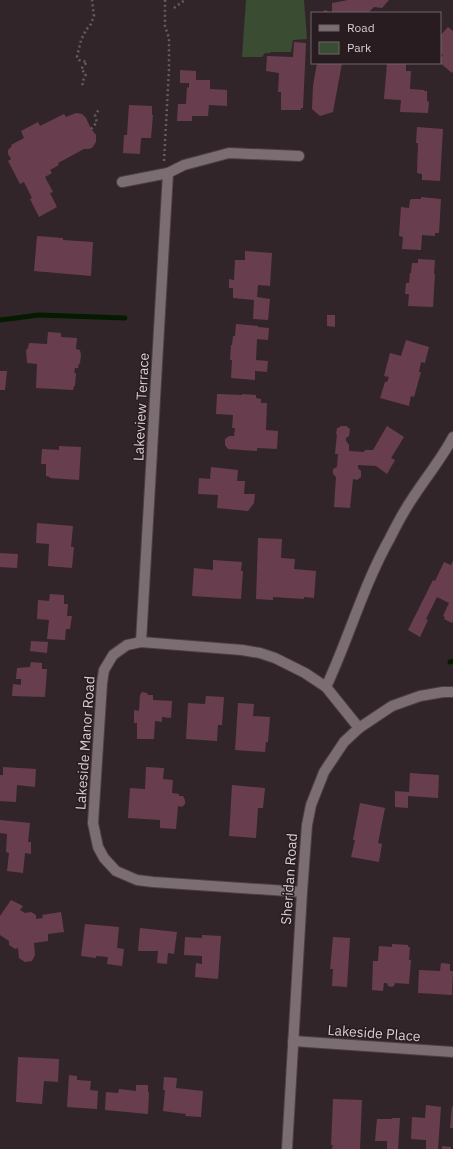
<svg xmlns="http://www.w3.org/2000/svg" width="453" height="1149" font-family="'IBM Plex Sans',sans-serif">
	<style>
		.green { fill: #3a4c32 }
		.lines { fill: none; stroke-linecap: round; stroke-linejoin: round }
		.stream { stroke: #051b00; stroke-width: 5 }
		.building { fill: #683e4e }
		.minor-casing { stroke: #4b4044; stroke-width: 12 }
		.path { stroke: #675c60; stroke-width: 2.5; stroke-dasharray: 2 3; stroke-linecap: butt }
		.minor { stroke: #7c6d72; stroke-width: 10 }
		.labels { text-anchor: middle; stroke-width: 3; stroke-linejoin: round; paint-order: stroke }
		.street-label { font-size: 14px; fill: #d8cfd2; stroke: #281c20 }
	</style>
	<rect width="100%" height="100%" fill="#32252a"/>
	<path class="green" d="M 246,0 L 304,0 L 307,39 L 293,40 L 291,52 L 271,52 L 270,53 L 265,53 L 262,57 L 242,57 Z"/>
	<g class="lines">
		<g class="stream">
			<path d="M 0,320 L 39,315 L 125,318"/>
			<path d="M 450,662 L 453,661"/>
		</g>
	</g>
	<g class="building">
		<path d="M 348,0 L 389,0 L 382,8 L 374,7 L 368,13 L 322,13 L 325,10 L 332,13 L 332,3 Z"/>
		<path d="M 448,27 L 453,31 L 453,71 L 452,73 L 440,63 L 440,58 L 443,55 L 440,53 L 440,36 Z"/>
		<path d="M 294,42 L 306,43 L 303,108 L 301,108 L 301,110 L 281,110 L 281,92 L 278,92 L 279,73 L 266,71 L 267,56 L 293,57 Z"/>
		<path d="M 317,63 L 342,63 L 333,112 L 320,116 L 312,109 L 313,86 Z"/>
		<path d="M 387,63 L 406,63 L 406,71 L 411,71 L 410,89 L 424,90 L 424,91 L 427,91 L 427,101 L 429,102 L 428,113 L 400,112 L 401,100 L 384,99 Z"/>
		<path d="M 180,70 L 196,71 L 196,80 L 210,80 L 210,89 L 227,90 L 227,106 L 209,105 L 208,116 L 192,116 L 192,121 L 177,121 L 178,104 L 186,104 L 187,87 L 189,88 L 189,83 L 180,83 Z"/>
		<path d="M 129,105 L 152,106 L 152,115 L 153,115 L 151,138 L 141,138 L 140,154 L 123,153 L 124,135 L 127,135 Z"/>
		<path d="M 76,113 L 82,114 L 86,118 L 91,129 L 96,135 L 96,142 L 92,148 L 88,149 L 84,149 L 58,163 L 59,165 L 50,170 L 52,173 L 45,177 L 53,192 L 50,193 L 57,207 L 39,217 L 30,199 L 32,198 L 24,182 L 20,184 L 8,161 L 11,159 L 8,154 L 8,150 L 12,146 L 11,145 L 24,138 L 21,131 L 38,122 L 40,126 L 64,114 L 66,117 Z"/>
		<path d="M 417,127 L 443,129 L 440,181 L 422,180 L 422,174 L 417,173 L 418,143 L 416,143 Z"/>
		<path d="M 421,197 L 441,199 L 439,233 L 435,233 L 435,236 L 422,235 L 421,250 L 402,249 L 403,237 L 399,236 L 401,207 L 409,208 L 410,200 L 411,200 L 411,199 L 421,199 Z"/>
		<path d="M 37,236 L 63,238 L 63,240 L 93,242 L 91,276 L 34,271 Z"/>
		<path d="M 245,251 L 272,253 L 270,286 L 258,285 L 257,297 L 270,299 L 268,320 L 253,319 L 254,300 L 233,298 L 233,288 L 229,288 L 229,279 L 234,280 L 235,260 L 245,260 Z"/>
		<path d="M 418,259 L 435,260 L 434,274 L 435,274 L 433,307 L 408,306 L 409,294 L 405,294 L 406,283 L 409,283 L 410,273 L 411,273 L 412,263 L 418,263 Z"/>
		<path d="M 327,315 L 335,315 L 335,327 L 327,326 Z"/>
		<path d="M 236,324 L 258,326 L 258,327 L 269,328 L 268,340 L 257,339 L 256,360 L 268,361 L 267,372 L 255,371 L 255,380 L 231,378 L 232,360 L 230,360 L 231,345 L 232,345 L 233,336 L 235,336 Z"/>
		<path d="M 48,332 L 61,333 L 61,337 L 77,338 L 76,349 L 80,350 L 81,355 L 80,363 L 79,364 L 78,368 L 75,368 L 74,373 L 76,373 L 75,386 L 74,386 L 73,390 L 36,388 L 37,364 L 27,363 L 26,350 L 28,348 L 29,343 L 47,344 Z"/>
		<path d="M 406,340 L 429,347 L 425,363 L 421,362 L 419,372 L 421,372 L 414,397 L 411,396 L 409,406 L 380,398 L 385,382 L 387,382 L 389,377 L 384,376 L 390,353 L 401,356 Z"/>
		<path d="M 0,371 L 7,371 L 5,390 L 0,390 Z"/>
		<path d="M 217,394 L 242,395 L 242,394 L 256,395 L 256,398 L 261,399 L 261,403 L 267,403 L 266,430 L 278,431 L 277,449 L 257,448 L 257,451 L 228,449 L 225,445 L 225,439 L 229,436 L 234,436 L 235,428 L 232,428 L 233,415 L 216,414 Z"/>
		<path d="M 341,426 L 346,426 L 350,429 L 349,436 L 346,438 L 346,441 L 349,445 L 349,451 L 364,452 L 365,450 L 373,450 L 387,426 L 404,437 L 391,458 L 395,460 L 387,474 L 376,466 L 358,465 L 358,468 L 361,471 L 361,477 L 357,480 L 353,479 L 350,508 L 334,507 L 336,477 L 333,474 L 333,469 L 337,467 L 338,454 L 335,454 L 337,434 L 336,434 L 337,428 L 338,428 Z"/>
		<path d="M 59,446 L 81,447 L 79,480 L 50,478 L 50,477 L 46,476 L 46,464 L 41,464 L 42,449 L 59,450 Z"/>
		<path d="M 211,467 L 238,470 L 237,481 L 245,481 L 244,494 L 255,494 L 254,503 L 248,511 L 217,508 L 218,495 L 198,494 L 199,478 L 210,479 Z"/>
		<path d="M 37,523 L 73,526 L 71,547 L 74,547 L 72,568 L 48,566 L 49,544 L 36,543 Z"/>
		<path d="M 258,538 L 282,539 L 281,558 L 295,559 L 294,569 L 316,571 L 314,598 L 304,597 L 304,599 L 273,597 L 273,600 L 256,599 Z"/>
		<path d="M 0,553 L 18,554 L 17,568 L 0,567 Z"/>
		<path d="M 213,560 L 242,562 L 241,571 L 243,571 L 241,599 L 192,596 L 194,568 L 213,570 Z"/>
		<path d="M 453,561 L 453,621 L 452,623 L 444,619 L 445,617 L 443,616 L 449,603 L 437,597 L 426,619 L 428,620 L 420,637 L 408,630 L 433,580 L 435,581 L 444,562 L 451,565 Z"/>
		<path d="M 50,594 L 64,595 L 64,604 L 68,604 L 67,616 L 72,616 L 70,629 L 66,629 L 65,640 L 47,639 L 49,620 L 37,619 L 38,600 L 49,601 Z"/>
		<path d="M 31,641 L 48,642 L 47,653 L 30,651 Z"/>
		<path d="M 31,662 L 42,663 L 42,669 L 47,669 L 45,697 L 12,696 L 13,684 L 21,685 L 21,679 L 16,679 L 17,668 L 30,667 Z"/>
		<path d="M 142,692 L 147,693 L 148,695 L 153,695 L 153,700 L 172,701 L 171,718 L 162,717 L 162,722 L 155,721 L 154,739 L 137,739 L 137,723 L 134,723 L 134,710 L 139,711 L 140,695 Z"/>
		<path d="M 206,696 L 224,697 L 222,725 L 218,725 L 217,741 L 186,739 L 188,703 L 205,704 Z"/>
		<path d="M 238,703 L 254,704 L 253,716 L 270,717 L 268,742 L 266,742 L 265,752 L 235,750 Z"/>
		<path d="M 3,767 L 36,769 L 35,787 L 17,785 L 16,802 L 0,801 L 0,775 L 3,775 Z"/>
		<path d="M 146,767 L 164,768 L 163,779 L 173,780 L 172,793 L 179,794 L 179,796 L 183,796 L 185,800 L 185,804 L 182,807 L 178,806 L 176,829 L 160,828 L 160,820 L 128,818 L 130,788 L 145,789 Z"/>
		<path d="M 410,773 L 439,775 L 438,798 L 408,796 L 408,808 L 395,807 L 395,791 L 409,792 Z"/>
		<path d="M 232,785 L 265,788 L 263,808 L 258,808 L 256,838 L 229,836 Z"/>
		<path d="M 360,803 L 385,808 L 378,843 L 382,844 L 379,862 L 351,857 L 355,840 L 353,840 Z"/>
		<path d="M 0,820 L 30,823 L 28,842 L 31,842 L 31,854 L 25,853 L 23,873 L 7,871 L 9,853 L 6,852 L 7,834 L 0,833 Z"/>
		<path d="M 11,900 L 23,906 L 20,910 L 25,913 L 31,912 L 36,915 L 36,919 L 43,918 L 42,915 L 61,912 L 64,932 L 48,934 L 48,941 L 34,943 L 35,955 L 32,961 L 25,962 L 19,958 L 18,948 L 15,949 L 9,945 L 9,941 L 0,935 L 0,916 Z"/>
		<path d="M 85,924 L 119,927 L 117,948 L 124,949 L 122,966 L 107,964 L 108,957 L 96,956 L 96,958 L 81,956 Z"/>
		<path d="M 140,928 L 177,932 L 174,954 L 168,953 L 167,964 L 157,963 L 158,951 L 138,951 Z"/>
		<path d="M 202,935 L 221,936 L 218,979 L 195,977 L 196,963 L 202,964 L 202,956 L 184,955 L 185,937 L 202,938 Z"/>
		<path d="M 333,937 L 350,938 L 347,987 L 332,986 L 333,969 L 330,969 Z"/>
		<path d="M 392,944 L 408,945 L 408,947 L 410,947 L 409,960 L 411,960 L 409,984 L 395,983 L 394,986 L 391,987 L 388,986 L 387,983 L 384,983 L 383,991 L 372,990 L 373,961 L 378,961 L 379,946 L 392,947 Z"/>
		<path d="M 441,963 L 450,964 L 450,971 L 453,971 L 452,995 L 418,993 L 419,970 L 440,971 Z"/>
		<path d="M 18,1057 L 59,1059 L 58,1082 L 44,1081 L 42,1104 L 16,1102 Z"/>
		<path d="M 69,1075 L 77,1076 L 77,1080 L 91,1081 L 90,1090 L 98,1091 L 97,1109 L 67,1107 Z"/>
		<path d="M 164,1077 L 177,1078 L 176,1088 L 203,1091 L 201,1117 L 185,1116 L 186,1114 L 163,1111 L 165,1090 L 163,1090 Z"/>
		<path d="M 136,1085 L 148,1085 L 148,1092 L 149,1092 L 148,1114 L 105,1110 L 106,1092 L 118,1093 L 119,1089 L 136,1091 Z"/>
		<path d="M 333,1099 L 362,1100 L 360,1149 L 332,1149 L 333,1145 L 331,1145 Z"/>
		<path d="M 426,1105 L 441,1107 L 438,1149 L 426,1149 L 426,1140 L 411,1139 L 412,1117 L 425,1118 Z"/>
		<path d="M 452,1106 L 453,1107 L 453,1128 L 450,1128 Z"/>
		<path d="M 392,1118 L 400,1118 L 398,1149 L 387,1149 L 387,1141 L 375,1141 L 377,1119 L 392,1119 Z"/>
		<path d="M 442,1146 L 451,1147 L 451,1149 L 442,1149 Z"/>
	</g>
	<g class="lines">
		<g class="minor-casing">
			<g id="minor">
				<path d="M 122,182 L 168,173"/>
				<path d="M 141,642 L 168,173 L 184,165 L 229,153 L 299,156"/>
				<path d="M 326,687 C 349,638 363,586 390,538 C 397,524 405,509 414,496 C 427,476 442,458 453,437"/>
				<path d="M 302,892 L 153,882 L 137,880 L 116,871 L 104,858 L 98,847 L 93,823 L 102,683 L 104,670 L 113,655 L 127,645 L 141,642 L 242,650 L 260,653 L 275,658 L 305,673 L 326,687 L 359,728"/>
				<path d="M 293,1041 L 453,1052"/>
				<path d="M 287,1149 L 302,892 L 307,825 L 311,805 L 324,772 L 344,742 L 359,728 L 392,706 L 420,696 L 443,692 L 453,692"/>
			</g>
		</g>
		<g class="path">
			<path d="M 174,8 L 185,0"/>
			<path d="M 83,85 L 82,83 L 86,74 L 81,69 L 87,62 L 79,60 L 77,57 L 81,40 L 86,30 L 91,24 L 94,16 L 92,0"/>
			<path d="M 91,129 L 97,122 L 95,116 L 99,109"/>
			<path d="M 164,161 L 169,69 L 169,38 L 165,26 L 165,0"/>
		</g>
		<use href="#minor" class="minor"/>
	</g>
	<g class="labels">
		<g class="street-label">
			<text transform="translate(141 407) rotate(-87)" y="5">Lakeview Terrace</text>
			<text transform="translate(85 743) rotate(-86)" y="5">Lakeside Manor Road</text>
			<text transform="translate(289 879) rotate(-86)" y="5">Sheridan Road</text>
			<text transform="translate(374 1033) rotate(4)" y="5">Lakeside Place</text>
		</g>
	</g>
	<rect x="311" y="12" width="130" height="52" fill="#281c20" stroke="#6e6467"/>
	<rect x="319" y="25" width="20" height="6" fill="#7c6d72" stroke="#6e6467"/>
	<text x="347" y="32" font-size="12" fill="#d8cfd2">Road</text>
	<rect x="319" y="42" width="20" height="12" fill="#3a4c32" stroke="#6e6467"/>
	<text x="347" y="52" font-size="12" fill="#d8cfd2">Park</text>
</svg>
